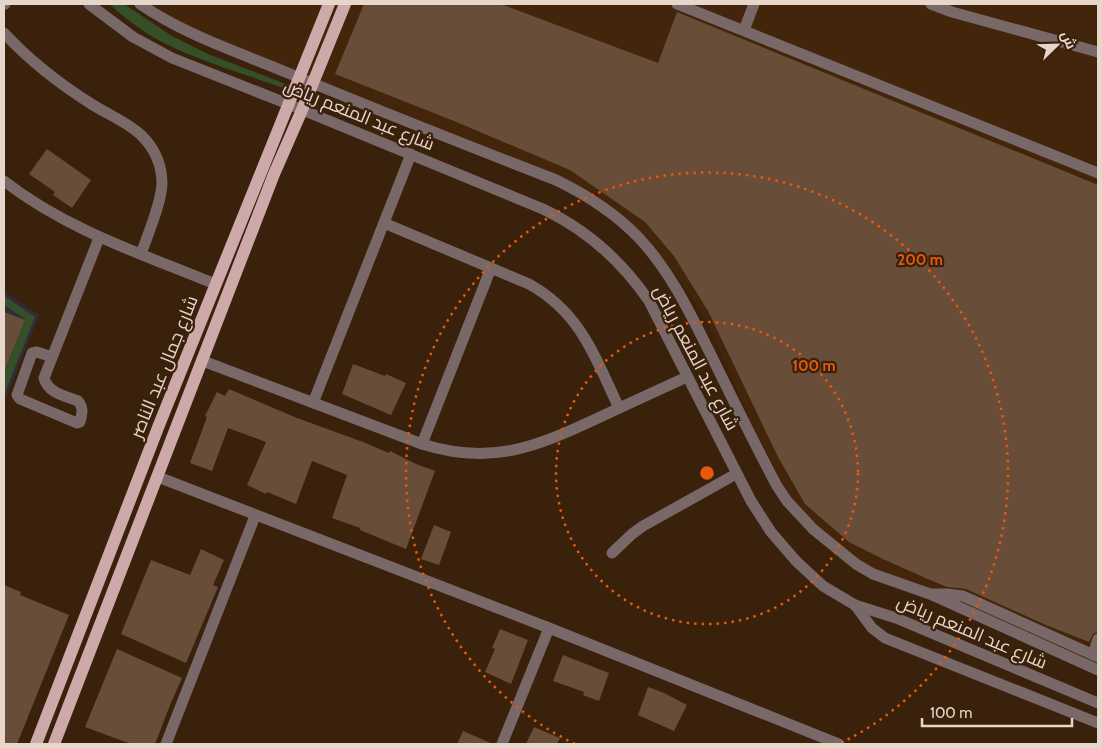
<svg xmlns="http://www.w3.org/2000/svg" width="1102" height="748" font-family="Cabin,Cairo,sans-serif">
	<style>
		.built { fill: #42250a }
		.education { fill: #352a39 }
		.green { fill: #354f28 }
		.building { fill: #684e38 }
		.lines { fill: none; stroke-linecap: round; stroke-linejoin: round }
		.minor { stroke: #796868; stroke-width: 11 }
		.major { stroke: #cda9a9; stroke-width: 12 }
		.ring { fill: none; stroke: #e8590c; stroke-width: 2.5; stroke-dasharray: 2.5 5 }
		.labels { text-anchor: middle; stroke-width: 4.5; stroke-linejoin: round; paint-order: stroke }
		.street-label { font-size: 18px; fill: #e7d6ca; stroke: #39210c }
		.centre { fill: #e8590c; stroke: #39210c; stroke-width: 2.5 }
		.ring-label { font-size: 15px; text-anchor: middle; font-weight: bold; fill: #e8590c; stroke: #39210c; stroke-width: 4.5; stroke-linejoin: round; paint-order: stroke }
	</style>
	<rect width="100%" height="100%" fill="#39210c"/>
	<path class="built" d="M 143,4 L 1098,4 L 1098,666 L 847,559 L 790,497 L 752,424 L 710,329 L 693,299 L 669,266 L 643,241 L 564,183 L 248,56 Z"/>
	<path class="education" d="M 4,292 L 39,315 L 4,403 Z"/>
	<g class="green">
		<path d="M 109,4 L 124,4 L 172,36 L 208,54 L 291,86 L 289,90 C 247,75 202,62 162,42 C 143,32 125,18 109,4 Z"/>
		<path d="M 4,296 L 35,317 L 4,395 L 4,373 L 25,320 L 24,318 L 4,305 Z"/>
	</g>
	<g class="building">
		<path d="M 364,4 L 501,4 L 658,63 L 677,12 L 1098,185 L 1098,632 L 1093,634 L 1089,642 L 1046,625 L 966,589 L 947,587 L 930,580 L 885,560 L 849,542 L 805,504 L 778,457 L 708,311 L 674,256 L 645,222 L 570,170 L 454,121 L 335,74 Z"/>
		<path d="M 47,149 L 91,180 L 72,208 L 53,195 L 55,192 L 29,174 Z"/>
		<path d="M 4,312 L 25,320 L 4,372 Z"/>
		<path d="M 353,364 L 385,376 L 386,374 L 406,383 L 391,415 L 342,394 Z"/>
		<path d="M 229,389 L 297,418 L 363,442 L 389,453 L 390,451 L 416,464 L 435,471 L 406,549 L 360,530 L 360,528 L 332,518 L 347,475 L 312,461 L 296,504 L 267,492 L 266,494 L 247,485 L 266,442 L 228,428 L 212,471 L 190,463 L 207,417 L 205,416 L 217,392 L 225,396 Z"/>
		<path d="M 434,525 L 451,532 L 439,565 L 421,559 Z"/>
		<path d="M 201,549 L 224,560 L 213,585 L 218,587 L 186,663 L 121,634 L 151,560 L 190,575 Z"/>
		<path d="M 4,585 L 21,592 L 20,595 L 69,615 L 17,744 L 4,743 Z"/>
		<path d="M 500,629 L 528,640 L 511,684 L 485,672 L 495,649 L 492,648 Z"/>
		<path d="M 117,649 L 182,678 L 170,705 L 155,744 L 131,744 L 85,727 Z"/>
		<path d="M 563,655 L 609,673 L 599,701 L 583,695 L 584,692 L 553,681 Z"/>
		<path d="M 648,687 L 664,693 L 687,705 L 674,731 L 638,715 Z"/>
		<path d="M 534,727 L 560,738 L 557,744 L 526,744 Z"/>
		<path d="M 463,731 L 493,744 L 457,744 Z"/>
	</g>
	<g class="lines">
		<g class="minor">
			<path d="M 4,4 L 5,4"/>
			<path d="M 89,4 L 133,37 L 172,58 L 288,104 L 543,209 C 587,230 621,260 649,301 L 751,501 L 771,532 L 796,561 L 823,586 L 855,605 L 896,618 L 1098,703"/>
			<path d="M 140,4 C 185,35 238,52 288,73 C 377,110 466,145 556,180 C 587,195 615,213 639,238 C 670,271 689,311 709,351 C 731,396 753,441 777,486 L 787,501 L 813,529 L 856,564 L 873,574 L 930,594 L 1098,670"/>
			<path d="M 677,4 L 1098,173"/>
			<path d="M 931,4 L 952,12 L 1098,52"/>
			<path d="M 744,30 L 754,4"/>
			<path d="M 4,33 C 30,61 61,85 93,105 C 109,115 129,123 142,136 C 155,149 162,166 162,184 C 161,204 148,234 141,254"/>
			<path d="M 4,181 C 67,230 142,254 215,284"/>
			<path d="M 384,223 L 529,284 C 581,313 595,357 619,408"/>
			<path d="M 52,357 L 37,352 L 32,353 L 17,395 L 20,399 L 77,423 L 80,422 C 82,414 84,408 78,401 C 65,396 48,393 44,378 L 99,238"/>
			<path d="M 203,361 L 422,444 C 491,466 536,447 598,418 C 628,404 658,390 687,377"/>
			<path d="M 313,403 L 411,154"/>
			<path d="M 422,444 L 491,268"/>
			<path d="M 158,477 L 549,628 L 839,744"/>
			<path d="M 612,553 L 632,534 L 643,526 L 736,474"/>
			<path d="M 933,594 L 947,594 L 963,596 L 1098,657"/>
			<path d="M 855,605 L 872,628 L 885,638 L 1098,723"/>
			<path d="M 1093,655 L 1098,639"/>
			<path d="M 166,744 L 255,516"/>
			<path d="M 502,744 L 549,628"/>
		</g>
		<g class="major">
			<path d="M 36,744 L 159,425 L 329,4"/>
			<path d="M 54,744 L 274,174 L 302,110 L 345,4"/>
		</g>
	</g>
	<g class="ring">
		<circle cx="707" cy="473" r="151"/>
		<path d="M575 744A301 301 0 1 1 839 744"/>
	</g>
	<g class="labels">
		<g class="street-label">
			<text transform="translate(359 115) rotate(22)" y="6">شارع عبد المنعم رياض</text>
			<text transform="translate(696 358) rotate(62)" y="6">شارع عبد المنعم رياض</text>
			<text transform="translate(164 367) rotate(-68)" y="6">شارع جمال عبد الناصر</text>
			<text transform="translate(972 632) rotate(23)" y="6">شارع عبد المنعم رياض</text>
		</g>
	</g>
	<circle cx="707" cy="473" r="8" class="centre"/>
	<g class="ring-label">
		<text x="920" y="265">200 m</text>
		<text x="814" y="371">100 m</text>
	</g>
	<rect width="1102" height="748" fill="none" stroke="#e7d6ca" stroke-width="10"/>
	<g transform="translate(1057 45) rotate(67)" stroke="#39210c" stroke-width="4" paint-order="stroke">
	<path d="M0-4L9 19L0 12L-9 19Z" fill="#e7d6ca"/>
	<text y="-8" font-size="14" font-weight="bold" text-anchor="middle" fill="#e7d6ca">ش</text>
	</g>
	<path d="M922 718v8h150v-8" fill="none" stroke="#e7d6ca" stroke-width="2.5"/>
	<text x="930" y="718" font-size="15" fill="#e7d6ca" stroke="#39210c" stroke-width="4" paint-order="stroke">100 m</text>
</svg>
